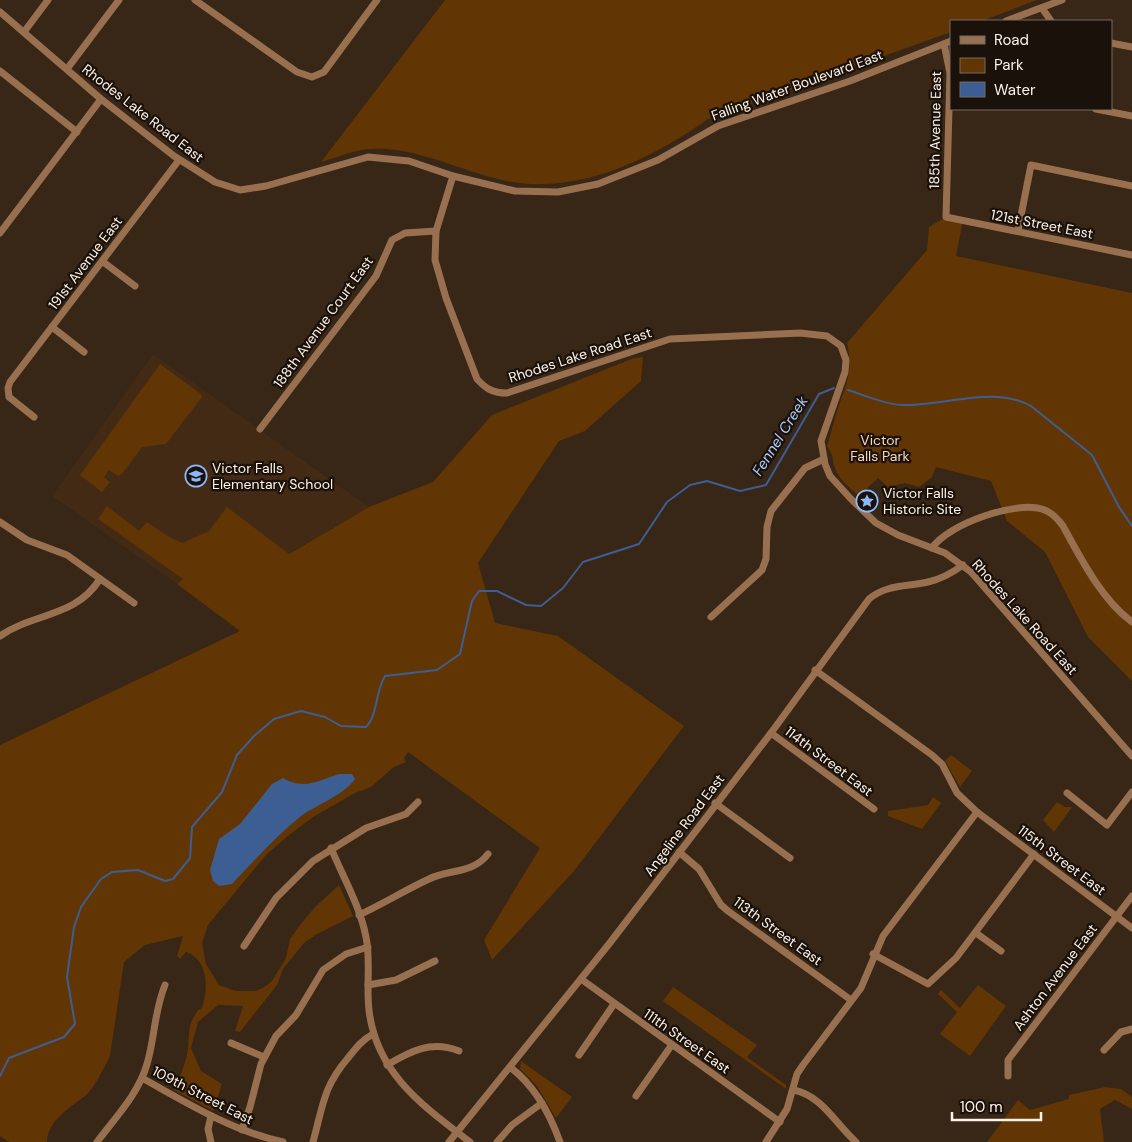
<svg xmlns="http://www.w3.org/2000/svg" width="1132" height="1142" font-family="'DM Sans',sans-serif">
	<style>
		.built { fill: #422a15 }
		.green { fill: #623504 }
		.water { fill: #3d5e93 }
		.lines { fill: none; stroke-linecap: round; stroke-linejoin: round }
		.stream { stroke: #3d5e93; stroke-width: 2 }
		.minor { stroke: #98704f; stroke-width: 7 }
		.labels { text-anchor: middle; stroke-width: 4.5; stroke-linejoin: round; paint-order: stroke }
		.street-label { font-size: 14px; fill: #fff2e8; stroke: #19110a }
		.park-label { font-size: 14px; fill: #f7d7be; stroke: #19110a }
		.poi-label { font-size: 14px; fill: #fff2e8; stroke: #19110a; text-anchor: start }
		.water-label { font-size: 15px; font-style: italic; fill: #abc9f8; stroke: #19110a }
	</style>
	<rect width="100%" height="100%" fill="#382616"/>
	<path class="built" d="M 153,354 L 369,507 L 204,603 L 52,496 Z"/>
	<g class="green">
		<path d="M 445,0 L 1037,0 L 982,21 L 951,21 L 951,32 L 708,119 C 650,160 575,197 502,180 C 458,170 415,146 369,149 C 353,150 336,158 321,162 Z"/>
		<path d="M 946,217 L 963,220 L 956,256 L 1132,293 L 1132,681 L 1088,637 L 1045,552 L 1007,521 L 991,481 L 936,467 L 932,477 L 919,487 L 905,483 L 888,487 L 878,478 L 859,496 C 850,488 839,480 835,468 C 831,457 835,458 827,446 C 831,433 834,420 838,408 C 847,382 853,371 847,343 L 927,250 L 929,227 Z"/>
		<path d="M 643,357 L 641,381 L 585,431 L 559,441 L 478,563 L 495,623 L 558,636 L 684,726 L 574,871 L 492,960 L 484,940 L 540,848 L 408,752 L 404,758 L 406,762 L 394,767 L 371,787 L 355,793 L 313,817 L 288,836 L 266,855 L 208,925 L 202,943 L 206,964 L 219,985 L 236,991 L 255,991 L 263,988 L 272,981 L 286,958 L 290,939 L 300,925 L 315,907 L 339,885 L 353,916 L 317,934 L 304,943 L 283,969 L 277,985 L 240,1032 L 235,1031 L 243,1006 L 218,1005 L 198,1022 L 191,1048 L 201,1071 L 222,1084 L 213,1111 L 174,1090 C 179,1079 184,1067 187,1055 C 191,1035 185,1027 199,1009 L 201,1010 C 209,991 209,960 186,952 L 180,959 L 177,956 L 183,936 L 145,945 L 124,962 L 110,1056 C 105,1066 94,1089 85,1096 C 72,1106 47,1121 47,1142 L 9,1142 L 0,1136 L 0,745 L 240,631 L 177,584 L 183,579 L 98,519 L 107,506 L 139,531 L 147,522 L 169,537 L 182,543 L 209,531 L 227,507 L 289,554 L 369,507 L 433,482 L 492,415 L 634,358 Z"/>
		<path d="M 160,364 L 201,394 L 202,397 L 166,444 L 142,447 L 122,474 L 118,476 L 109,470 L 104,477 L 110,482 L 102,492 L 80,475 Z"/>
		<path d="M 951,755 L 972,771 L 960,787 L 945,761 Z"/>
		<path d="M 933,797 L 941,803 L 922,829 L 888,816 L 888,811 L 928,805 Z"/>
		<path d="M 1057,802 L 1065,807 L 1072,807 L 1054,832 L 1043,820 Z"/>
		<path d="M 978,985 L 1006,1006 L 970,1056 L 940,1034 L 957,1012 L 938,994 L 941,990 L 960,1008 Z"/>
		<path d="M 673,987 L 757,1045 L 747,1057 L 786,1085 L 786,1089 L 663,1001 Z"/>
		<path d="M 521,1061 L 572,1097 L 556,1118 L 537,1086 L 520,1069 Z"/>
		<path d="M 1105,1087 L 1121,1089 L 1132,1097 L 1132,1109 L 1115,1100 L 1100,1109 L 1104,1142 L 987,1142 L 1018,1100 L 1030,1110 L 1069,1099 L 1069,1095 Z"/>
	</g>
	<path class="water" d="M 339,774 L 352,774 L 355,779 C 344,795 318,804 301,816 C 276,836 254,861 232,884 L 219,886 L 213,881 L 210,870 L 219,839 L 240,824 L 272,784 L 283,778 C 303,790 318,781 339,774 Z"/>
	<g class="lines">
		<g class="stream">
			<path d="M 848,390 C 864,395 886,405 903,405 C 944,406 994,385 1031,406 L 1092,455 L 1119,507 L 1132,526"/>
			<path d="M 0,1076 L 9,1058 L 64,1037 L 75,1024 L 67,977 L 74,927 L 81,907 L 101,879 L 112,872 L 138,870 L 165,881 L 173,879 L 190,858 L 192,827 L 222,792 L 237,755 L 254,736 L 274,719 L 301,711 L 325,717 L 341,726 L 366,727 C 378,715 375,692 385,676 L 437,670 L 460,654 L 472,601 L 479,591 L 497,591 L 526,605 L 541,606 L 563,588 L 583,562 L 639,544 L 667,502 L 690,485 L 707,481 L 740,491 L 766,485 L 819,394 L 834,388"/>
		</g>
		<g class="minor">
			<path d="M 195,0 L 297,72 L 312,77 L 324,72 L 377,0"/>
			<path d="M 1042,8 L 1051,21"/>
			<path d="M 0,12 L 101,99 L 174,156 L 215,182 L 240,190 L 266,186 L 368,157 L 409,161 L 453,176 L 515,191 L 558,192 L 598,184 L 658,160 L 718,126 L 850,81 L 951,41"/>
			<path d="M 1006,21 L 1062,0"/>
			<path d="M 24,32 L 48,0"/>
			<path d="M 1111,43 L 1132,47"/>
			<path d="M 944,44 L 950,73 L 946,217 L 1132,255"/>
			<path d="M 67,69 L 119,0"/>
			<path d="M 0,71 L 77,132"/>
			<path d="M 1096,109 L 1132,116"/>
			<path d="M 453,176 L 436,231 L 435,260 L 446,298 L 477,379 C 486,389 493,393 507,393 L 670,339 L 800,333 L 827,336 L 841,346 L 846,360 L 845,372 L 821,441 L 825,464 L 830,476 L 851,499 L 876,523 L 898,535 L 945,553 L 971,572 L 1132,756"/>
			<path d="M 1018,231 L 1031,165 L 1132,186"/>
			<path d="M 0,233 L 101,99"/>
			<path d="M 102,261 L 135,286"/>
			<path d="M 52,327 L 84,352"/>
			<path d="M 34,417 L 9,397 L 8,388 L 10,382 L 179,160"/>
			<path d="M 260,429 L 376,276 L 392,240 L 405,233 L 436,231"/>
			<path d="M 0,522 L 27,540 L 67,555 L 134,603"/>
			<path d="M 932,548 C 948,524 1015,501 1042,509 C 1051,512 1058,519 1063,526 C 1081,559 1102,600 1132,622"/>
			<path d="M 711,617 L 762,570 L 766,559 L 767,527 L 771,511 L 805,468 L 824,459"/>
			<path d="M 0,636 C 35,612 75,618 100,579"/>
			<path d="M 815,670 L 932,755 L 942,764 L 957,793 L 977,812 L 1132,928"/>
			<path d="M 771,733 L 874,809"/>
			<path d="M 1067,793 L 1107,825 L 1132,792"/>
			<path d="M 715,803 L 790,858"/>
			<path d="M 331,848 C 343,877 360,906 366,937 C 371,961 366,985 369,1010 C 376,1073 423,1106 470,1142"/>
			<path d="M 679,852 L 699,869 L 721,905 L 728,911 L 851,1000"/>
			<path d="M 359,915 C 383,904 405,890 429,879 C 449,869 473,874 488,854"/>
			<path d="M 976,933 L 1001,951"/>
			<path d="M 244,946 L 276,898 L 313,861 L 366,828 L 406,814 L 418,802"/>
			<path d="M 873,954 L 928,984 L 956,958 L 1034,854"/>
			<path d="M 581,979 L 780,1122"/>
			<path d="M 368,985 L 396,980 L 435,961"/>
			<path d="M 231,1043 L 264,1057"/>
			<path d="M 1104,1050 L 1121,1032 L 1132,1029"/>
			<path d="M 579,1055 L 614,1004"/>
			<path d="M 387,1065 C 411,1051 431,1040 459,1051"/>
			<path d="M 510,1067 C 534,1085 550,1114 560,1142"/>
			<path d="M 1008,1076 L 1008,1060 L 1132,896"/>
			<path d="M 142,1078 C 187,1103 232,1131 283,1142"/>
			<path d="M 794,1090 C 822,1096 835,1123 856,1142"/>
			<path d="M 636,1096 L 671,1046"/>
			<path d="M 211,1116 L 208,1129 L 211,1142"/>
			<path d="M 242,1130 L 250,1107 L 261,1064 L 276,1036 L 296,1015 L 323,970 L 346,954 L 368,947"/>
			<path d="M 97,1142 C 115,1118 139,1093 147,1064 C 155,1037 154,1012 165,985"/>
			<path d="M 313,1142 C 323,1106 323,1087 348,1058 C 356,1048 362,1040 373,1034"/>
			<path d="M 449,1142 L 609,944 L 771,733 L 869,599 C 887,584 907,587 928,582 C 942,579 952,573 963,565"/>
			<path d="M 497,1142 L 512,1125 L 542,1103"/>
			<path d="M 766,1142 L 787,1109 L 797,1074 L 803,1065 L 861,988 L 883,936 L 977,812"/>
		</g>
	</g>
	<defs>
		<g id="school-ring" transform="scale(1.125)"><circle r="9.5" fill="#19110a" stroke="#8db9fc" stroke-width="1.5"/><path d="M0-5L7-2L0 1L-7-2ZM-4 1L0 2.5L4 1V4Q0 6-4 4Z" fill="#8db9fc"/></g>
		<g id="sight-ring" transform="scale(1.125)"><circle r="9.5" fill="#19110a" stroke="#8db9fc" stroke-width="1.5"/><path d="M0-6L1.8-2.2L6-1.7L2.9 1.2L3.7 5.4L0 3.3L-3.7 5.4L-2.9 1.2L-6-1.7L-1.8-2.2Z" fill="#8db9fc"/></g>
	</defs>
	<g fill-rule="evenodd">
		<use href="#school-ring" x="196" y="476"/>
		<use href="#sight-ring" x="867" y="501"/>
	</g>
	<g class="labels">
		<g class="street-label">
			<text transform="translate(797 85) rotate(-20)" y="5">Falling Water Boulevard East</text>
			<text transform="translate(143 113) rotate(38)" y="5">Rhodes Lake Road East</text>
			<text transform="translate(935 130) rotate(-89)" y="5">185th Avenue East</text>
			<text transform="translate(1042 224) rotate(11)" y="5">121st Street East</text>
			<text transform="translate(85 263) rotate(-53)" y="5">191st Avenue East</text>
			<text transform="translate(323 322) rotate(-54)" y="5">188th Avenue Court East</text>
			<text transform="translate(580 355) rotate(-18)" y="5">Rhodes Lake Road East</text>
			<text transform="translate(1025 617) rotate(48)" y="5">Rhodes Lake Road East</text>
			<text transform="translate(829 761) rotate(37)" y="5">114th Street East</text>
			<text transform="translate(684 825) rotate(-53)" y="5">Angeline Road East</text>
			<text transform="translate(1062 860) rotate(37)" y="5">115th Street East</text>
			<text transform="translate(778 931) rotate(36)" y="5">113th Street East</text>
			<text transform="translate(1055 977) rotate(-53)" y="5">Ashton Avenue East</text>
			<text transform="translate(687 1041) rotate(35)" y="5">111th Street East</text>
			<text transform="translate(203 1095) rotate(27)" y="5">109th Street East</text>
		</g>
		<g class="park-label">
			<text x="880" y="445">Victor<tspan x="880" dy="16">Falls Park</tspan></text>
		</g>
		<g class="poi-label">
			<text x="212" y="473">Victor Falls<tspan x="212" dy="16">Elementary School</tspan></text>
			<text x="883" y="498">Victor Falls<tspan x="883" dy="16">Historic Site</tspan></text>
		</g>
		<g class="water-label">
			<text transform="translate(780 436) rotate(-58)" y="5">Fennel Creek</text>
		</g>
	</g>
	<rect x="950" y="20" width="162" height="90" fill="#19110a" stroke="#756b63"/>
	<rect x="960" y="36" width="25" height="8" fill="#98704f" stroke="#756b63"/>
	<text x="994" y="45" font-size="15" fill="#fff2e8">Road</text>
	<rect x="960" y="58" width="25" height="15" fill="#623504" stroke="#756b63"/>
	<text x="994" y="70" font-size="15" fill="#fff2e8">Park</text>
	<rect x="960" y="82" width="25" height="15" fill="#3d5e93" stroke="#756b63"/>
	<text x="994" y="95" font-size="15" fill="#fff2e8">Water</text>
	<path d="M952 1112v8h89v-8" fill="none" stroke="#fff2e8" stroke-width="2.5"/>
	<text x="960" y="1112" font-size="15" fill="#fff2e8" stroke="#19110a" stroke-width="4" paint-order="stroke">100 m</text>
</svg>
